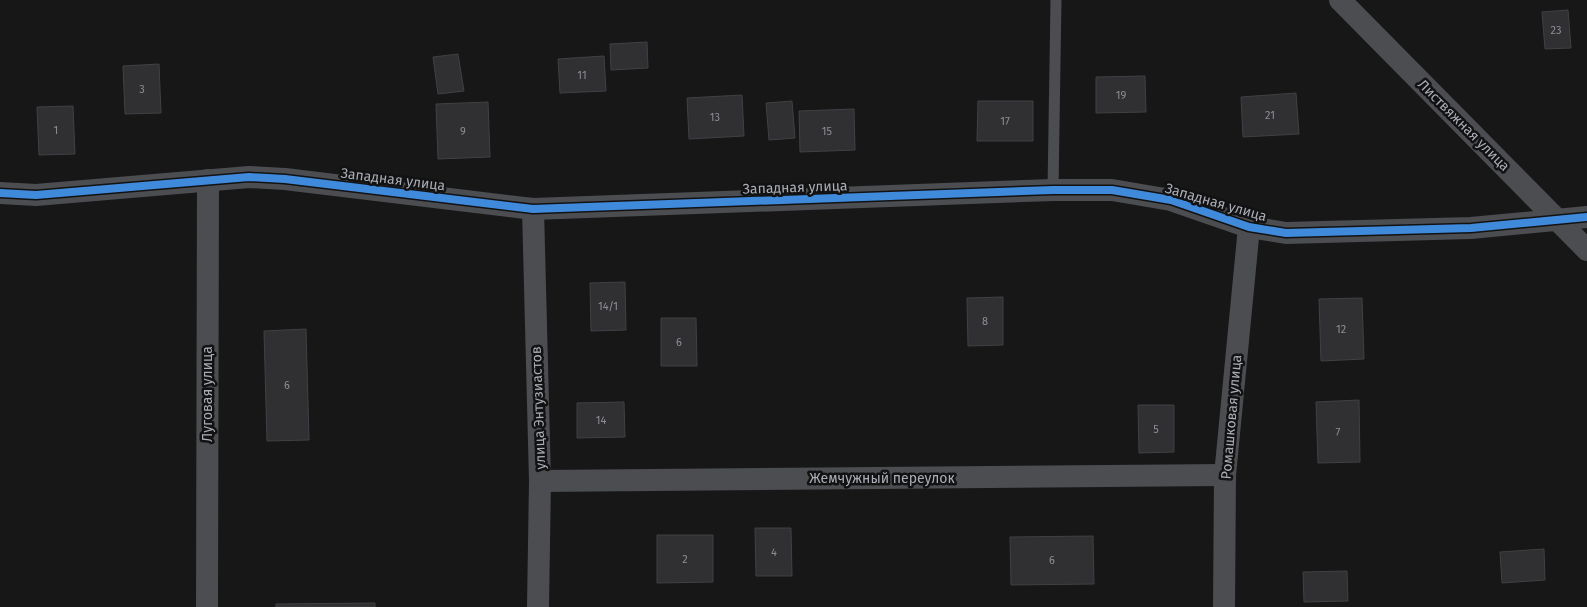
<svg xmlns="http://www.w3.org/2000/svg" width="1587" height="607" font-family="'Fira Sans',sans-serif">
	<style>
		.building { fill: #303032; stroke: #404144 }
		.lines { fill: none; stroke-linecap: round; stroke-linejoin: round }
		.service { stroke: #4c4d50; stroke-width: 11 }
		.minor { stroke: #4c4d50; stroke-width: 22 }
		.cycleway-casing { stroke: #121213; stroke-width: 11 }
		.cycleway { stroke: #408adc; stroke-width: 8 }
		.labels { text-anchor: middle; stroke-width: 5; stroke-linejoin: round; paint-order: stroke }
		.number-label { font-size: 11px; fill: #8c8e96 }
		.street-label { font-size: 14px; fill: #aaadb7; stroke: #121213 }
	</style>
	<rect width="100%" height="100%" fill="#171718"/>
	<g class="building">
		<path d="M 1568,10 L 1571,48 L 1545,49 L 1542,12 Z"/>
		<path d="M 647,42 L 648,68 L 611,70 L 610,44 Z"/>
		<path d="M 458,54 L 464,91 L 438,94 L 433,57 Z"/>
		<path d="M 604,56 L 606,91 L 560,93 L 558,59 Z"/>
		<path d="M 159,64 L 161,113 L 125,114 L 123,66 Z"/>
		<path d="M 1145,76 L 1146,112 L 1096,113 L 1096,77 Z"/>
		<path d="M 1296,93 L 1299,134 L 1243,137 L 1241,97 Z"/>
		<path d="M 742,95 L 744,136 L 689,139 L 687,98 Z"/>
		<path d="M 792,101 L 795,138 L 769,140 L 766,103 Z"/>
		<path d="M 978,101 L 1033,101 L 1033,141 L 977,141 Z"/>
		<path d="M 488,102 L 490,157 L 438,159 L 436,104 Z"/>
		<path d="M 73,106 L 75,154 L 39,155 L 37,107 Z"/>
		<path d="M 854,109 L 855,150 L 800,152 L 799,111 Z"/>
		<path d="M 625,282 L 626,330 L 591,331 L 590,283 Z"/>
		<path d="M 1003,297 L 1003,345 L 968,346 L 967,298 Z"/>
		<path d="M 1362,298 L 1364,359 L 1321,361 L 1319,299 Z"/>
		<path d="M 661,318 L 696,318 L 697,366 L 661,366 Z"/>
		<path d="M 306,329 L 309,440 L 267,441 L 264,331 Z"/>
		<path d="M 1359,400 L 1360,462 L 1318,463 L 1316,402 Z"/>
		<path d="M 624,402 L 625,437 L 577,438 L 577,403 Z"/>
		<path d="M 1138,405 L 1174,405 L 1174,452 L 1139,453 Z"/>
		<path d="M 755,528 L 791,528 L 792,576 L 756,576 Z"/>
		<path d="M 657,535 L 713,535 L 713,582 L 657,583 Z"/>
		<path d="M 1093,536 L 1094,584 L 1011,585 L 1010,537 Z"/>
		<path d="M 1544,549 L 1545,580 L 1502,583 L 1500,552 Z"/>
		<path d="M 1347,571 L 1348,601 L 1304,602 L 1303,572 Z"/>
		<path d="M 375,603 L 375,607 L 276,607 L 276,604 Z"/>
	</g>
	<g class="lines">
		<path class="service" d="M 1053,190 L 1056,0"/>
		<g class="minor">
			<path d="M 1340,0 L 1587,250"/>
			<path d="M 0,193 L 36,195 L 249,177 L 285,179 L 533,209 L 1053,190 L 1112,190 L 1171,200 L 1249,227 L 1286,233 L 1471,228 L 1587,217"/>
			<path d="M 533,209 L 540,481 L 538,607"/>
			<path d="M 540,481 L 1225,475"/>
			<path d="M 207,607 L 208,180"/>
			<path d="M 1224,607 L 1225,475 L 1249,227"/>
		</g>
		<g class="cycleway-casing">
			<path id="cycleway" d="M 0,193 L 36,195 L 249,177 L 285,179 L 533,209 L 1053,190 L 1112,190 L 1171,200 L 1249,227 L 1286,233 L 1471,228 L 1587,217"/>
		</g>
		<use href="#cycleway" class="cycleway"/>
	</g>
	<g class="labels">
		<g class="number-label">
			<text x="1556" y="34">23</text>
			<text x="582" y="79">11</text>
			<text x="142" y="93">3</text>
			<text x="1121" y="99">19</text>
			<text x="1270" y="119">21</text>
			<text x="715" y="121">13</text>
			<text x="1005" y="125">17</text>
			<text x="56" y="134">1</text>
			<text x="463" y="135">9</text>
			<text x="827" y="135">15</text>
			<text x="608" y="310">14/1</text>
			<text x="985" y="325">8</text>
			<text x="1341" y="333">12</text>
			<text x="679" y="346">6</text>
			<text x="287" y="389">6</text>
			<text x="601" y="424">14</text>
			<text x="1156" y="433">5</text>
			<text x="1338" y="436">7</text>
			<text x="774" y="556">4</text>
			<text x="685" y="563">2</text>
			<text x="1052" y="564">6</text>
		</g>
		<g class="street-label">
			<text transform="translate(1464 125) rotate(45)" y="5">Листвяжная улица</text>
			<text transform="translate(393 179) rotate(7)" y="5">Западная улица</text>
			<text transform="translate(795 187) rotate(-2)" y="5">Западная улица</text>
			<text transform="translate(1216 202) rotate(16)" y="5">Западная улица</text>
			<text transform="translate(207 394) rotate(-90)" y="5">Луговая улица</text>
			<text transform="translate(538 408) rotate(-92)" y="5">улица Энтузиастов</text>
			<text transform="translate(1231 417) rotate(-85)" y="5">Ромашковая улица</text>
			<text x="882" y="483">Жемчужный переулок</text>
		</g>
	</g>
</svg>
